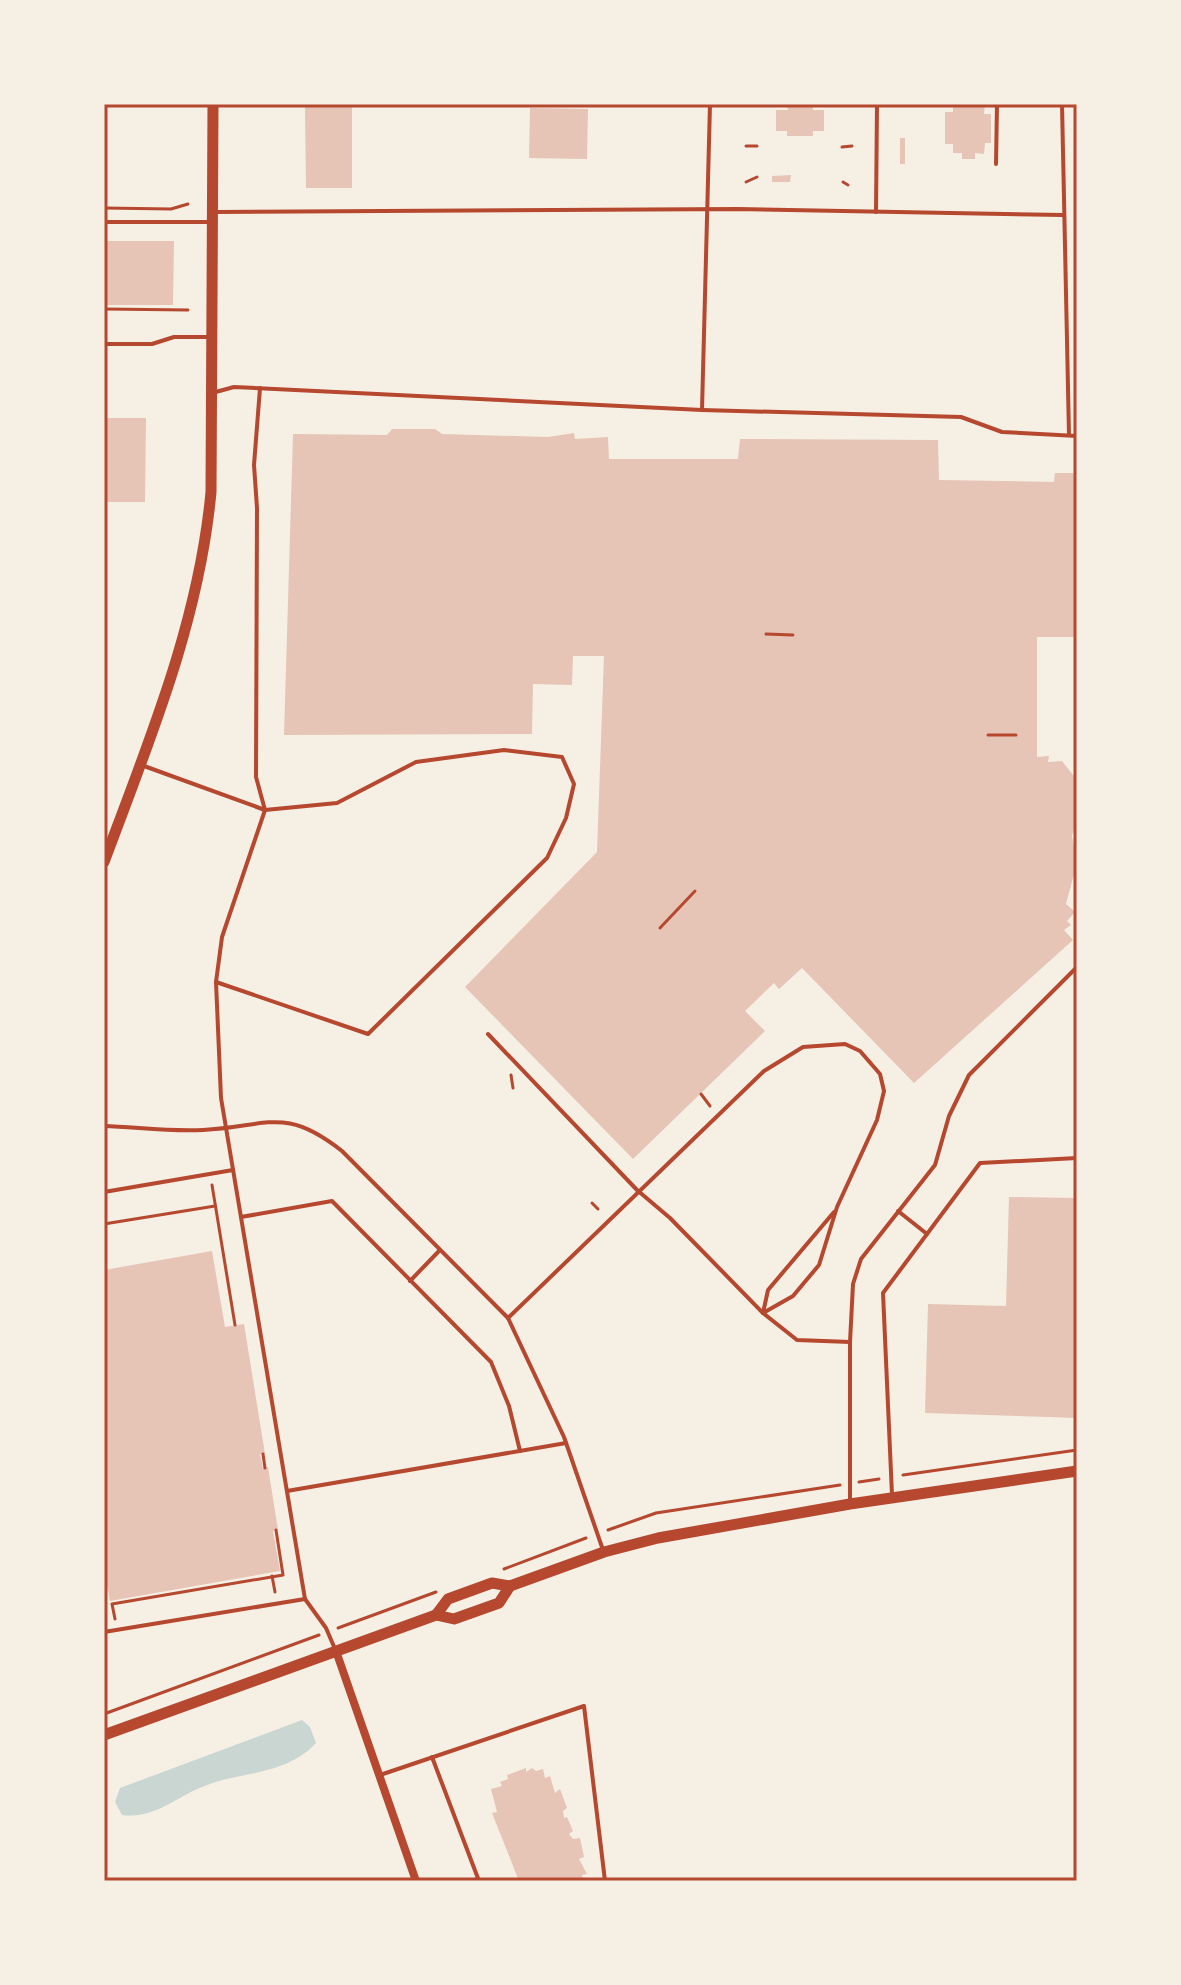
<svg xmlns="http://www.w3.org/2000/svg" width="1181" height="1985" font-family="Montserrat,sans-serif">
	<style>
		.water { fill: #c9d6d2 }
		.building { fill: #e6c5b7 }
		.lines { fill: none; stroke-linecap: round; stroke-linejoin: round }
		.path { stroke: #b5482f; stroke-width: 3 }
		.service { stroke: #b5482f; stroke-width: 4 }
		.minor { stroke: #b5482f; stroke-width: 8 }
		.tertiary { stroke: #b5482f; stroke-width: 11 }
		.neatline { fill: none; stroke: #b5482f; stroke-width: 3 }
	</style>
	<rect width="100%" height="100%" fill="#f6efe4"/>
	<path class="water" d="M 302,1720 L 310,1727 L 316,1743 C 286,1776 239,1771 202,1787 C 173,1799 154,1819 122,1815 L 115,1802 L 120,1788 Z"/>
	<g class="building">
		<path d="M 787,104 L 813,104 L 813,110 L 824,110 L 824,131 L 813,131 L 813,136 L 787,136 L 787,131 L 776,131 L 776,110 L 788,110 Z"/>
		<path d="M 953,104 L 985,104 L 984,114 L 991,114 L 991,143 L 985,143 L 984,154 L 975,153 L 975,159 L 962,159 L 962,153 L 953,153 L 953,144 L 945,144 L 945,112 L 953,112 Z"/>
		<path d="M 305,107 L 352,107 L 352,188 L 306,188 Z"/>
		<path d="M 530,108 L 588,109 L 587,159 L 529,158 Z"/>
		<rect x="900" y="138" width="5" height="26"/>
		<path d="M 791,175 L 790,182 L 772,182 L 772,176 Z"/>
		<path d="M 104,241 L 174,241 L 173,305 L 104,305 Z"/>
		<path d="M 104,418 L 146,418 L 145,502 L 104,502 Z"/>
		<path d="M 392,429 L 435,429 L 442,434 L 548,437 L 574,433 L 575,439 L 608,437 L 609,459 L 738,459 L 740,439 L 938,440 L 939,480 L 1054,482 L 1055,473 L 1077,473 L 1077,637 L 1037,637 L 1037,757 L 1049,756 L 1048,762 L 1062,761 L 1077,780 L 1076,822 L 1072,836 L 1077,863 L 1066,904 L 1075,912 L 1067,921 L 1071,925 L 1064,930 L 1073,940 L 914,1083 L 802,968 L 779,989 L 774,983 L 745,1011 L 765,1031 L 633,1159 L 465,987 L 597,852 L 604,656 L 573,656 L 572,685 L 533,684 L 532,734 L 284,735 L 293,434 L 387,435 Z"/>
		<path d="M 1009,1197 L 1077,1198 L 1077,1418 L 925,1413 L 928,1304 L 1006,1306 Z"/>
		<path d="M 212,1251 L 225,1327 L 244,1324 L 265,1454 L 260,1454 L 263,1468 L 268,1467 L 278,1530 L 273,1531 L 280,1571 L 110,1601 L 104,1568 L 104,1270 Z"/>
		<path d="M 526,1768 L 526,1772 L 532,1768 L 536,1771 L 543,1769 L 545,1778 L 550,1776 L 555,1793 L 560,1789 L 567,1808 L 563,1811 L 564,1818 L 567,1817 L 573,1831 L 569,1834 L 573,1839 L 580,1838 L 584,1857 L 579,1859 L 587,1874 L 582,1875 L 584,1881 L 519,1881 L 492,1813 L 497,1812 L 491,1789 L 502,1786 L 500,1782 L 508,1779 L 507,1775 Z"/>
	</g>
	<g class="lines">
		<g class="path">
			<path d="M 746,146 L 757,146"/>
			<path d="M 842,147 L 852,146"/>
			<path d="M 746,182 L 757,177"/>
			<path d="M 843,182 L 848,185"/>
			<path d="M 104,208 L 171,209 L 188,204"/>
			<path d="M 104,309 L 188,310"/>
			<path d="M 766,634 L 793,635"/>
			<path d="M 988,735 L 1016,735"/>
			<path d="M 660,928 L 695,891"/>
			<path d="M 511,1075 L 513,1088"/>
			<path d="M 701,1094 L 710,1106"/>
			<path d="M 212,1185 L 235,1325"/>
			<path d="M 592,1203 L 598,1209"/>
			<path d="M 104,1224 L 215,1206"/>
			<path d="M 263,1454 L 265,1468"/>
			<path d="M 903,1475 L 1077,1450"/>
			<path d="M 859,1482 L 879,1479"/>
			<path d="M 608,1530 L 656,1513 L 840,1485"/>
			<path d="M 504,1569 L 586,1538"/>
			<path d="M 272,1576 L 275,1592"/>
			<path d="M 115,1619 L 112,1604 L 283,1575 L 276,1530"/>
			<path d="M 338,1628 L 436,1592"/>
			<path d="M 104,1714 L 319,1635"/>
		</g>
		<g class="service">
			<path d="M 1062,104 L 1069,435"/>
			<path d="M 996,164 L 997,104"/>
			<path d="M 215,212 L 738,209 L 1063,215"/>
			<path d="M 876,212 L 877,104"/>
			<path d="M 104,222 L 210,222"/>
			<path d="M 104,344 L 152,344 L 174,337 L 208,337"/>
			<path d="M 260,388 L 254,465 L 257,508 L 256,777 L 265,810 L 222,937 L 216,982 L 221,1098 L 305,1599 L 326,1628 L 335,1649"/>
			<path d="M 212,393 L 234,387 L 702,410 L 961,417 L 1002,432 L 1077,436"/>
			<path d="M 702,410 L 710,104"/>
			<path d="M 144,766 L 265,810 L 337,803 L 416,762 L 504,750 L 562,757 L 574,784 L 566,818 L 547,858 L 368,1034 L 216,982"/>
			<path d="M 488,1034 L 637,1190 L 670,1218 L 763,1313 L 797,1340 L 850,1342"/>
			<path d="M 104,1126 C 136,1127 170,1132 203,1130 C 267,1127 284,1105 342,1151 L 508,1318 L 564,1437 L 603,1550"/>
			<path d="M 104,1192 L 233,1170"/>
			<path d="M 898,1211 L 927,1234"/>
			<path d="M 241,1217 L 332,1201 L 491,1362 L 509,1406 L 520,1451"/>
			<path d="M 410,1281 L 439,1251"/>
			<path d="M 763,1313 L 768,1290 L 834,1212"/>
			<path d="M 508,1318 L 764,1071 L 803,1047 L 845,1044 L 860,1051 L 880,1074 L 884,1091 L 877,1120 L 837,1207 L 819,1265 L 793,1296 L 763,1313"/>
			<path d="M 287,1491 L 566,1443"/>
			<path d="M 892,1495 L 883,1293 L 980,1163 L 1077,1158"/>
			<path d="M 850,1502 L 850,1342 L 853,1284 L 861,1259 L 935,1165 L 949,1116 L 969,1075 L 1077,967"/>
			<path d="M 104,1632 L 305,1599"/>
			<path d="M 432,1757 L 479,1881"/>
			<path d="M 380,1775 L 584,1706 L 605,1881"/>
		</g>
		<path class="minor" d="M 336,1651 L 416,1881"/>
		<g class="tertiary">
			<path d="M 104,862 C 149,741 199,622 211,492 L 213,104"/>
			<path d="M 436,1615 L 448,1599 L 492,1583 L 510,1586 L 604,1552 L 658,1538 L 850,1504 L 1077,1471"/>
			<path d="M 104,1735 L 436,1615 L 454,1619 L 499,1603 L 510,1586"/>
		</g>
	</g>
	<rect width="1181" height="1985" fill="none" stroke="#f6efe4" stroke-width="212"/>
	<rect x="106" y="106" width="969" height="1773" class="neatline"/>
</svg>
